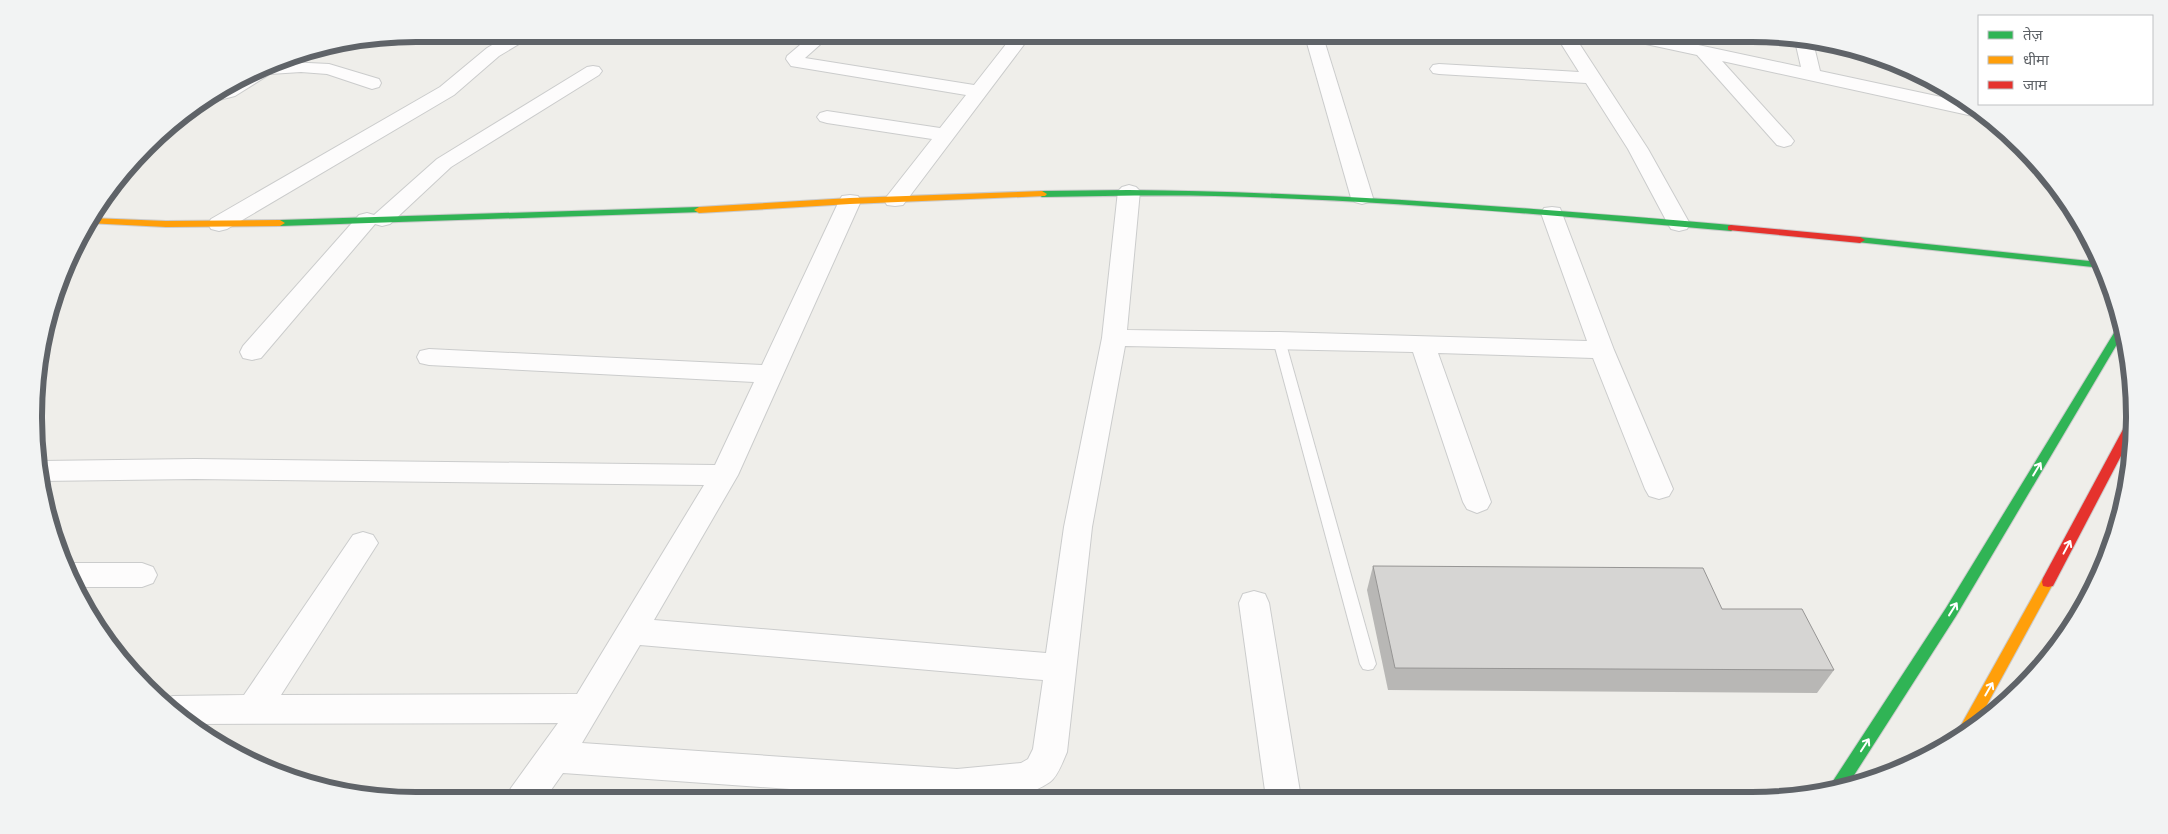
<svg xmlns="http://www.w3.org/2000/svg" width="2168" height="834" font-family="'Roboto Condensed','Noto Sans Devanagari',sans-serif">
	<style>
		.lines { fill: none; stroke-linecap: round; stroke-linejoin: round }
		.lane-casing { stroke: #cbcccc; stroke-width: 2 }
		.street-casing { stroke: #cbcccc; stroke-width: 2 }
		.fast-casing { stroke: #cacacb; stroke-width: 2 }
		.slow-casing { stroke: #cacacb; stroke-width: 2 }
		.jam-casing { stroke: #cacacb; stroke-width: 2 }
		.lane { fill: #fdfcfc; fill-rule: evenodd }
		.street { fill: #fdfcfc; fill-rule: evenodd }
		.fast { fill: #30b455; fill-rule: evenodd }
		.slow { fill: #ff9f0a; fill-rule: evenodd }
		.jam { fill: #e5322d; fill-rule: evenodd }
		.wall { fill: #b8b7b5 }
		.building { fill: #d6d5d3; stroke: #969594 }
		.oneway { stroke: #fff }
		.rim { fill: none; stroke: #5f6368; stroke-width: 6 }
	</style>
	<rect width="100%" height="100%" fill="#efeeea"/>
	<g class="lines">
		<g class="lane-casing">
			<path id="lane" d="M 1279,336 L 1285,340 L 1376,664 L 1373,669 L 1368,670 L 1363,669 L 1360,664 L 1273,340 Z"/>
		</g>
		<g class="street-casing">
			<g id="street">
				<path d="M 511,34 L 532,34 L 529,38 L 499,56 L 454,95 L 227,229 L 219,231 L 211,229 L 208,224 L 211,219 L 440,87 L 487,48 Z"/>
				<path d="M 813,34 L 832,34 L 805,58 L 974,85 L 1014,34 L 1032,34 L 903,205 L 895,206 L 887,205 L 884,200 L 932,139 L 827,123 L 820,121 L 817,117 L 820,113 L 827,111 L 940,128 L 966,95 L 791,66 L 786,59 L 787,56 Z"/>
				<path d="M 1555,34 L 1573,34 L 1648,149 L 1690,224 L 1687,229 L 1679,231 L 1671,229 L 1668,224 L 1628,149 L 1586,83 L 1439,74 L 1433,73 L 1430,69 L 1433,65 L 1439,64 L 1579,72 Z"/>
				<path d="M 1615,34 L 1647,34 L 1801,67 L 1795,41 L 1813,42 L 1820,71 L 1969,103 L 1988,116 L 1982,118 L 1722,61 L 1791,137 L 1794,141 L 1791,145 L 1784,147 L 1777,145 L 1697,55 L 1618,38 Z"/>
				<path d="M 399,37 L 401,40 L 398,44 L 392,45 L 379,43 L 377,40 Z"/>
				<path d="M 1316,38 L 1322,39 L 1325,43 L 1373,198 L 1369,202 L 1362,204 L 1355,202 L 1351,198 L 1307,43 L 1310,39 Z"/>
				<path d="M 288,57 L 290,60 L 288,62 L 329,64 L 379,79 L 381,83 L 379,87 L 372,89 L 327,74 L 301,72 L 270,74 L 235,96 L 211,102 L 204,100 L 229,84 Z"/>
				<path d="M 593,66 L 599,67 L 602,71 L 599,75 L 451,167 L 390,224 L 382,226 L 375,224 L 261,358 L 252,360 L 243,358 L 240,352 L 243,346 L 359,215 L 367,213 L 374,215 L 437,159 L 587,67 Z"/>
				<path d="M 1129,185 L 1136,187 L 1140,191 L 1127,330 L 1279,332 L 1587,341 L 1541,213 L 1544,208 L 1552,207 L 1560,208 L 1614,350 L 1673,489 L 1669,496 L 1659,499 L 1649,496 L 1645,489 L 1593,358 L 1438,353 L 1491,502 L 1487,509 L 1477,513 L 1467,509 L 1463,502 L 1413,352 L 1125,346 L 1092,527 L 1067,752 C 1063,761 1058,776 1050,782 C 1021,803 965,799 930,799 L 563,773 L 544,800 L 505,800 L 511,788 L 558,723 L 189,724 L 163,699 L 173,696 L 244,695 L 353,535 L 363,532 L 373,535 L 378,543 L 281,695 L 577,694 L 704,485 L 195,479 L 41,481 L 41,461 L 195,459 L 715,465 L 754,382 L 429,365 L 420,363 L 417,357 L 420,351 L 429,349 L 762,365 L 839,201 L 842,196 L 850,195 L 858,196 L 861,201 L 738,475 L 654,620 L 1046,653 L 1064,527 L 1102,338 L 1118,191 L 1122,187 ZM 640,645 L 1043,680 L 1033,749 L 1028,759 L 1021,763 L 957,769 L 582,743 Z"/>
				<path d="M 69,563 L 142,563 L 153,567 L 157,575 L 153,583 L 142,587 L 75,587 L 64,565 Z"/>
				<path d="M 1254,591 L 1265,594 L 1269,603 L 1301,798 L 1266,798 L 1239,603 L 1243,594 Z"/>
			</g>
		</g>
		<g class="fast-casing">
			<g id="fast">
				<path d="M 1128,190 C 1330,192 1530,208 1731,225 L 1736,228 L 1731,231 C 1559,216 1388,200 1215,196 C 1158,195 1100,196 1042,197 L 1037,194 L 1042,191 Z"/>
				<path d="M 699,207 L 702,208 L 702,212 L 280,226 L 275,223 L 280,220 Z"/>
				<path d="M 1860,237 L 2099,262 L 2102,268 L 1857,242 L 1857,238 Z"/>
				<path d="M 2121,325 L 2123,334 L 1956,616 L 1849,783 L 1831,788 L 1833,781 L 1946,608 L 2117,328 Z"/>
			</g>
		</g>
		<g class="slow-casing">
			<g id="slow">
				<path d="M 1042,191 L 1047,194 L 1045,196 L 850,204 L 699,213 L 694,210 L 699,207 L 850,198 Z"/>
				<path d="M 91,218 L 166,221 L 280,220 L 285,223 L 280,226 L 166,227 L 87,223 Z"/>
				<path d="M 2048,577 L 2053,578 L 2054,582 L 1977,723 L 1960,735 L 1958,731 L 1960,727 L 2043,578 Z"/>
			</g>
		</g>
		<g class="jam-casing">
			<g id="jam">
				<path d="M 1731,225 L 1860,237 L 1865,240 L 1860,243 L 1728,230 L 1728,226 Z"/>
				<path d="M 2133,418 L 2133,433 L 2053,586 L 2048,587 L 2043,586 L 2042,582 L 2043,578 L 2127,422 Z"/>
			</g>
		</g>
		<use href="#lane" class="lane"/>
		<use href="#street" class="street"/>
		<use href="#fast" class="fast"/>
		<use href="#slow" class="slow"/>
		<use href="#jam" class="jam"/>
	</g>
	<path class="wall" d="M 1373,566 L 1722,609 L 1834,670 L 1817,693 L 1388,690 L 1367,590 Z"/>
	<path class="building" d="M 1373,566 L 1703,568 L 1722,609 L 1802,609 L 1834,670 L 1395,668 Z"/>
	<defs><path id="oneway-shaft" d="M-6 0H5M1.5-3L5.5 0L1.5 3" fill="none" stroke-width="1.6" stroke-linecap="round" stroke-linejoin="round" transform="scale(1.25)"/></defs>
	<g class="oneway">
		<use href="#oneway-shaft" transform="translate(2037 469) rotate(-59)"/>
		<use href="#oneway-shaft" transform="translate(2067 547) rotate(-62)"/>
		<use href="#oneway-shaft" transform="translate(1953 609) rotate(-58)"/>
		<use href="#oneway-shaft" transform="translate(1989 689) rotate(-60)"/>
		<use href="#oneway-shaft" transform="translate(1865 745) rotate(-57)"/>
	</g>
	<path d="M0 0H2168V834H0ZM416 42H1752A374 374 0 0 1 2126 416V418A374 374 0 0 1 1752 792H416A374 374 0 0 1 42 418V416A374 374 0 0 1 416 42Z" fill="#f2f3f3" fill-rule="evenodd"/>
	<path class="rim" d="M416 42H1752A374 374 0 0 1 2126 416V418A374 374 0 0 1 1752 792H416A374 374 0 0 1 42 418V416A374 374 0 0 1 416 42Z"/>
	<rect x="1978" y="15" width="175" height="90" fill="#ffffff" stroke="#bfc1c3"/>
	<rect x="1988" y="31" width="25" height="8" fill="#30b455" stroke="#bfc1c3"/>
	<text x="2023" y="40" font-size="15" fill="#5f6368">तेज़</text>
	<rect x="1988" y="56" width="25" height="8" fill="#ff9f0a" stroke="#bfc1c3"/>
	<text x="2023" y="65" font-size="15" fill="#5f6368">धीमा</text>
	<rect x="1988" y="81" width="25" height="8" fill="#e5322d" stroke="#bfc1c3"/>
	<text x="2023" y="90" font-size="15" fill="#5f6368">जाम</text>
</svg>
